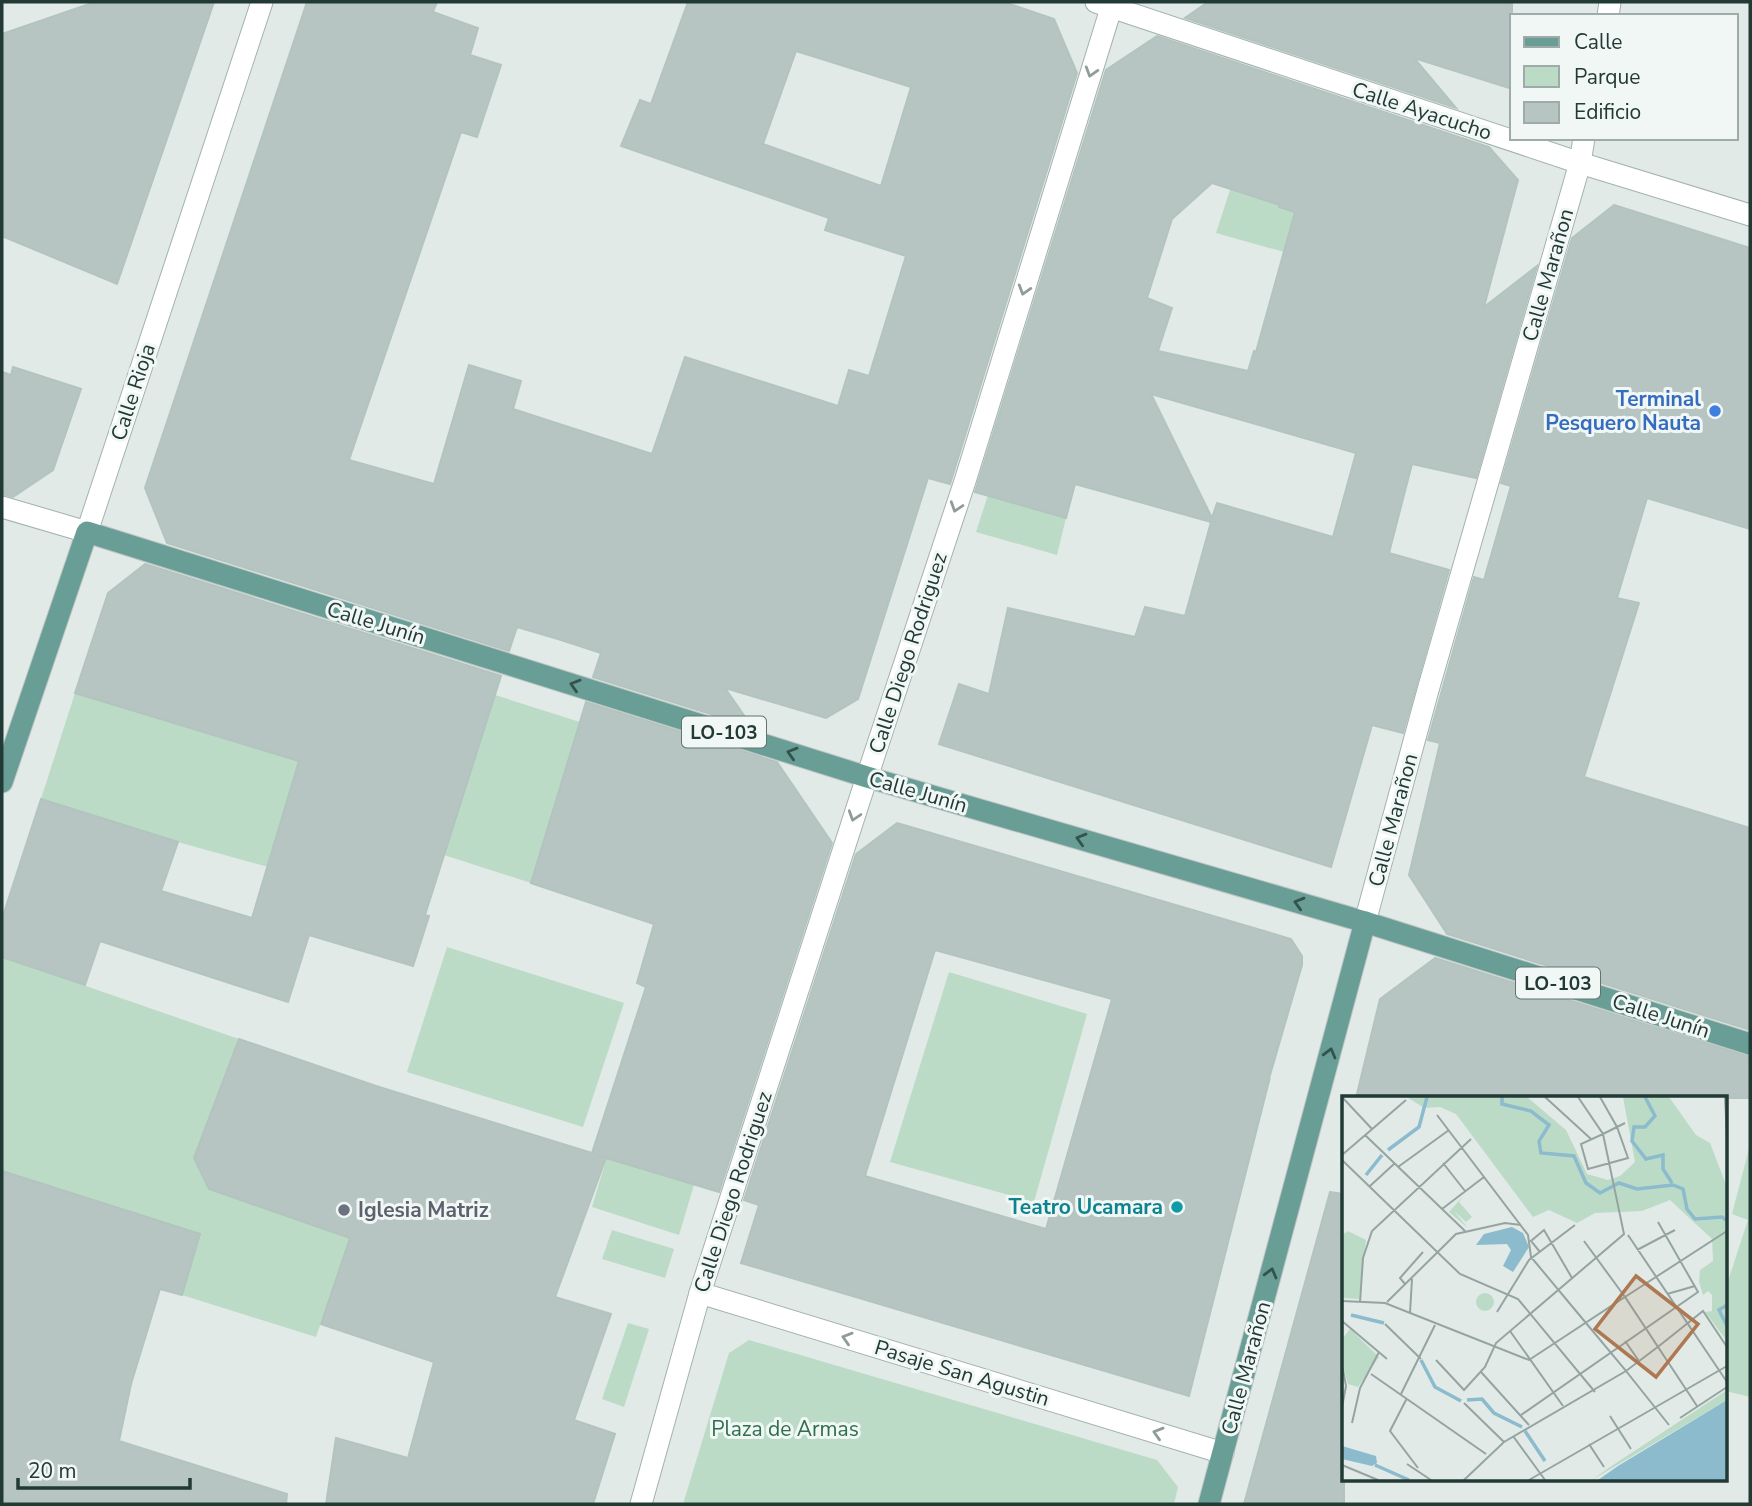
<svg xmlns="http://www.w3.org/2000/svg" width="1752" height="1506" font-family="'Nunito Sans',sans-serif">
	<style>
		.green { fill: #bbdbc7 }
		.building { fill: #b6c5c1; stroke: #b3c4bf; stroke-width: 2; fill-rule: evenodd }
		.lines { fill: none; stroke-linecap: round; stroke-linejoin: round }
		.minor-casing { stroke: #a4b2ae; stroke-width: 23 }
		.tertiary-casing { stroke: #a4b2ae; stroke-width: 23 }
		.primary-casing { stroke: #bdc4c3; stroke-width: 23 }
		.minor { stroke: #fff; stroke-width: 21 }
		.tertiary { stroke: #fff; stroke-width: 21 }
		.primary { stroke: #689e96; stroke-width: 21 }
		.oneway { stroke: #909c9a }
		.oneway2 { stroke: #34534e }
		.shop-dot { fill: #3f7fe0; stroke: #f1f7f5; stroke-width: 2.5 }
		.culture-dot { fill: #0f9aa8; stroke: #f1f7f5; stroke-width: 2.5 }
		.worship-dot { fill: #6b7280; stroke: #f1f7f5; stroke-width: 2.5 }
		.labels { text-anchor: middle; stroke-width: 6; stroke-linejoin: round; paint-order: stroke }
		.shield { fill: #f1f7f5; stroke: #60736f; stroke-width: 2 }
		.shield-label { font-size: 19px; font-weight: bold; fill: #223a36 }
		.street-label { font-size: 21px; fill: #223a36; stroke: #f1f7f5 }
		.shop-label { font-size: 21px; font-weight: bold; fill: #366cbe; stroke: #f1f7f5; text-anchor: end }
		.culture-label { font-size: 21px; font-weight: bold; fill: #0d838f; stroke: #f1f7f5; text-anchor: end }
		.worship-label { font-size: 21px; font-weight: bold; fill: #5b616d; stroke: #f1f7f5; text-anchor: start }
		.park-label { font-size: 21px; fill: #2f6e4f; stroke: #f1f7f5 }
		.inset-river { fill: none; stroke: #8bbbcd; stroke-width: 3.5 }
		.inset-road { fill: none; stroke: #95a4a0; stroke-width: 2 }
		.view { fill: #ae7853; fill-opacity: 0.15; stroke: #ae7853; stroke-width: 3.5 }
		.inset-edge { fill: none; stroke: #223a36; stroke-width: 3.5 }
	</style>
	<rect width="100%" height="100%" fill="#e1eae7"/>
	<g class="green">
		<path d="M 1264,85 L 1313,101 L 1279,207 L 1297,213 L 1284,252 L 1216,233 Z"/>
		<path d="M 988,495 L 1066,518 L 1057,555 L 976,532 Z"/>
		<path d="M 75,693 L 299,761 L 268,867 L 178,842 L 41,799 Z"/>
		<path d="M 495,695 L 580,722 L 531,883 L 444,855 Z"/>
		<path d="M 447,947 L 624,1003 L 583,1127 L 407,1072 Z"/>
		<path d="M 2,957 L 239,1039 L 194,1158 L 209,1189 L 318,1227 L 360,1208 L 316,1337 L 182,1295 L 200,1234 L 2,1171 Z"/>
		<path d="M 949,972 L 1087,1014 L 1034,1202 L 890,1162 Z"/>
		<path d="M 1750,1145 L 1750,1397 L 1726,1391 L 1726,1287 L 1748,1220 L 1732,1214 Z"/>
		<path d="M 607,1157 L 694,1185 L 679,1235 L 592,1207 Z"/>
		<path d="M 612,1230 L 674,1249 L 665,1278 L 602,1259 Z"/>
		<path d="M 628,1323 L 649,1329 L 624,1407 L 602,1399 Z"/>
		<path d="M 749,1340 L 1157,1460 L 1178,1487 L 1174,1504 L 683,1504 L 729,1353 Z"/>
	</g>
	<g class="building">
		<path d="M 95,2 L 214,2 L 117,284 L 2,236 L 2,34 Z"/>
		<path d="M 307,2 L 437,2 L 433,12 L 478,28 L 470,55 L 501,65 L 477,137 L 461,132 L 349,460 L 434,484 L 469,365 L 521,381 L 513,409 L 652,454 L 685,357 L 838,406 L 849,370 L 869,376 L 906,256 L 825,230 L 829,218 L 621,146 L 640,100 L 651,104 L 688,2 L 1004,2 L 1054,19 L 1077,73 L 950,484 L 928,478 L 858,699 L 826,718 L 725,688 L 752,727 L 593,677 L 601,653 L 558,639 L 517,627 L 509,651 L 167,543 L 145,488 ZM 796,51 L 911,87 L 881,186 L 763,144 Z"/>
		<path d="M 1208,2 L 1512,2 L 1512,89 L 1414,58 L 1456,108 L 1185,18 Z"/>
		<path d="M 1157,36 L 1489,147 L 1518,180 L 1484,307 L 1537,266 L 1476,478 L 1412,464 L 1389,553 L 1449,570 L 1403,733 L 1372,725 L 1331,867 L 939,744 L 959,684 L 989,694 L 1008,608 L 1135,637 L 1145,607 L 1185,616 L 1211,522 L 1075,484 L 1066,518 L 975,492 L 1106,70 ZM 1212,183 L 1280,205 L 1279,207 L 1295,212 L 1256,352 L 1254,351 L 1248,371 L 1158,351 L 1172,308 L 1147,298 L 1172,219 ZM 1151,394 L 1356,453 L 1333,537 L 1217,503 L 1212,518 Z"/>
		<path d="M 1614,205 L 1750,248 L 1750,529 L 1647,498 L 1617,598 L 1639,603 L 1584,777 L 1750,828 L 1750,1030 L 1447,934 L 1409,875 L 1440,743 L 1428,740 L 1474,577 L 1484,580 L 1511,486 L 1501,483 L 1572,238 Z"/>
		<path d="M 13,367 L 81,389 L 53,470 L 13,497 L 2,494 L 2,372 L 11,375 Z"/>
		<path d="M 145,564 L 501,676 L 425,915 L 429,916 L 413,966 L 309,935 L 288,1002 L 100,941 L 85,985 L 2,957 L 2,919 L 41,799 L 178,842 L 161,891 L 252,918 L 299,761 L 75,693 L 108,593 Z"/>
		<path d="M 586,702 L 777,762 L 832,843 L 719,1192 L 596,1155 L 606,1158 L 555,1297 L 611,1314 L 574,1420 L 615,1434 L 593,1504 L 326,1504 L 336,1438 L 408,1458 L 434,1362 L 321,1324 L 350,1238 L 209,1189 L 194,1158 L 239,1039 L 376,1086 L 592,1153 L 646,987 L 637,983 L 654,924 L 531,883 Z"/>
		<path d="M 897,823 L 1291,939 L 1302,956 L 1302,965 L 1268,1082 L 1269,1081 L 1189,1396 L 741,1263 L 759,1205 L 744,1200 L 856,854 ZM 935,950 L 1112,999 L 1046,1229 L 865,1176 Z"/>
		<path d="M 1435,958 L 1750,1057 L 1750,1098 L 1356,1098 L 1380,999 Z"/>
		<path d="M 2,1171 L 200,1234 L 182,1295 L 160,1289 L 131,1384 L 119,1441 L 287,1494 L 286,1504 L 2,1504 Z"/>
		<path d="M 1330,1192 L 1344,1194 L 1344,1504 L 1244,1504 Z"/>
	</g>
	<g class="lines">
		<g class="minor-casing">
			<g id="minor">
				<path d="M 1096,2 L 1580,163 L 1750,215"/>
				<path d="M 1608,16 L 1610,2"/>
				<path d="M 2,507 L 87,532"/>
				<path d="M 1365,922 L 1428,690 L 1580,163 L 1584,138"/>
				<path d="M 700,1293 L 1223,1453"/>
				<path d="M 641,1504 L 700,1293 L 867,777 L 966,478 L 1113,2"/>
			</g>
		</g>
		<g class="tertiary-casing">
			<path id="tertiary" d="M 87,532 L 262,2"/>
		</g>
		<g class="primary-casing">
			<g id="primary">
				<path d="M 2,782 L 87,532 L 867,777 L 1365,922 L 1750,1044"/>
				<path d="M 1209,1504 L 1365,922"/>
			</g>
		</g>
		<use href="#minor" class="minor"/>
		<use href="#tertiary" class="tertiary"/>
		<use href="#primary" class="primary"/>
	</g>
	<defs><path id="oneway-chevron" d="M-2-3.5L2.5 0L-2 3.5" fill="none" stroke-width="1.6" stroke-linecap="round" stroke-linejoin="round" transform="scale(1.75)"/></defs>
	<g class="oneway">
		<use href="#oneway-chevron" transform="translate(1091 72) rotate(107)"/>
		<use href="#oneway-chevron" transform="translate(1024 290) rotate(107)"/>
		<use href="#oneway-chevron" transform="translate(956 507) rotate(108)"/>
		<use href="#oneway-chevron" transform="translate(854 816) rotate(108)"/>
		<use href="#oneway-chevron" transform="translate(847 1338) rotate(-163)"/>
		<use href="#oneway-chevron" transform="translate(1158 1433) rotate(-163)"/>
	</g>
	<g class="oneway2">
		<use href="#oneway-chevron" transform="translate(575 685) rotate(-163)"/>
		<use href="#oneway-chevron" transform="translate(792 753) rotate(-163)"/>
		<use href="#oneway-chevron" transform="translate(1081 839) rotate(-164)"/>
		<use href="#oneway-chevron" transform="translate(1299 903) rotate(-164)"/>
		<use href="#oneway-chevron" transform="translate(1330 1053) rotate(-75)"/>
		<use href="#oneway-chevron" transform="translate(1271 1273) rotate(-75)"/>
	</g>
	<circle class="shop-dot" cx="1715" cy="411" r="7"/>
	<circle class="culture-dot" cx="1177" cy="1207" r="7"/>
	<circle class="worship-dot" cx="344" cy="1210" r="7"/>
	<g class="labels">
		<g class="shield">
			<rect x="682" y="716.5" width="84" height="31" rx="5"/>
			<rect x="1516" y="967.5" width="84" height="31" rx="5"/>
		</g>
		<g class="shield-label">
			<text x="724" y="739">LO-103</text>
			<text x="1558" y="990">LO-103</text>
		</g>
		<g class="street-label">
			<text transform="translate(1422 111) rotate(18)" y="7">Calle Ayacucho</text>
			<text transform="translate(1548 275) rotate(-74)" y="7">Calle Marañon</text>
			<text transform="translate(133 392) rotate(-72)" y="7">Calle Rioja</text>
			<text transform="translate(376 623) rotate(17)" y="7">Calle Junín</text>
			<text transform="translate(908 653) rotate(-72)" y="7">Calle Diego Rodriguez</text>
			<text transform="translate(918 792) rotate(16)" y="7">Calle Junín</text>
			<text transform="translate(1393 820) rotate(-75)" y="7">Calle Marañon</text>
			<text transform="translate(1661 1016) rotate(18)" y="7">Calle Junín</text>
			<text transform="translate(733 1192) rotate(-72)" y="7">Calle Diego Rodriguez</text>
			<text transform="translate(1246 1368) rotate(-75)" y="7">Calle Marañon</text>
			<text transform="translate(962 1373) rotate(17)" y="7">Pasaje San Agustin</text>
		</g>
		<g class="shop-label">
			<text x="1701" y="406">Terminal<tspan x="1701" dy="24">Pesquero Nauta</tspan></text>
		</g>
		<g class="culture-label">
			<text x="1163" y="1214">Teatro Ucamara</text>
		</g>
		<g class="worship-label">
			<text x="358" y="1217">Iglesia Matriz</text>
		</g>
		<g class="park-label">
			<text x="785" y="1436">Plaza de Armas</text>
		</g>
	</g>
	<g transform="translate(1342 1096)">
		<rect width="385" height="385" fill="#e1eae7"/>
		<path d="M 65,1 L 185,1 L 224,34 L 245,78 L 266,84 L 278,80 L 293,66 L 281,1 L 327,1 L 354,39 L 368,47 L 385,91 L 385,245 L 363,216 L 370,215 L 370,199 L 366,195 L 361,199 L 357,186 L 358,174 L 371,165 L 370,143 L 328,104 L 300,115 L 253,117 L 235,127 L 207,114 L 191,121 L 114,18 L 98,11 L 82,12 ZM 121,100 L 117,106 L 130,121 L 124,126 L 112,115 L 126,132 L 107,116 ZM 6,135 L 24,144 L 17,203 L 0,202 L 0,139 ZM134 206a9 9 0 1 1 18 0a9 9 0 1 1-18 0ZM 8,233 L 37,261 L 16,291 L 6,288 L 0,265 L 0,243 ZM 385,294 L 385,304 L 250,384 L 265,373 Z" fill="#bbdbc7"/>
		<path d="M 170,131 L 181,137 L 187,151 L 171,176 L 161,170 L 169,154 L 165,148 L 134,149 L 142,138 ZM 385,304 L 385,384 L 256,384 L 276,370 ZM 0,350 L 34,360 L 35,367 L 30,370 L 0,363 Z" fill="#8bbbcd"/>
		<path class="inset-river" d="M 160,1 L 160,8 L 189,15 L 207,29 L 197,45 L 199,57 L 232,60 L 244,87 L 258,97 L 277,87 L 295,93 L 331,89 L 341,93 L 345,113 L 353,123 L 380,121 L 385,125M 303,1 L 313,20 L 303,31 L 292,31 L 290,45 L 304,63 L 321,59 L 321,73 L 330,87M 46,54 L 77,31 L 85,1M 24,79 L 40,59M 385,209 L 377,214 L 385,230M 9,219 L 42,227M 79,264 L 93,291 L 119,305M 125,304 L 140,303 L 152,317 L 180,331M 183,335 L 203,365M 33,369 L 67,384"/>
		<path class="inset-road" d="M 0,1 L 30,33M 203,1 L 249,43M 258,1 L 275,31 L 286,62 L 246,73 L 239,48 L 261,38 L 283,27M 383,1 L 385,41M 95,19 L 186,139 L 189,161 L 244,227M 23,39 L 123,135M 0,59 L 64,4M 0,64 L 118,178 L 176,203 L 253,296M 101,67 L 123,95M 56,71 L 107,34M 28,90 L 52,68M 100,113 L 142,81M 286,139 L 385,286M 242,145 L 283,201 L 385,135M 295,154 L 333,134M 198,156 L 189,145 L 202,134 L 230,182M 63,188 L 58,182 L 81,156M 325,198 L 353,190M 0,205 L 43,207 L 187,264 L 283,201 L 355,310M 18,206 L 21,162 L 30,135 L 129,43M 45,206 L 114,138 L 163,127 L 179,129M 155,216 L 187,164 L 233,129M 68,217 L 70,183M 0,225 L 45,263M 244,227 L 284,275 L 317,250M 43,228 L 79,263M 168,235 L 221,310M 283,245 L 297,265M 317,250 L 361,215 L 385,251M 94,264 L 122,294 L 143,271 L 154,247 L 282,138 L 261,38 L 236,1M 0,268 L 4,290 L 0,311M 139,276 L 187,329M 29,278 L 144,358M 59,298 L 93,229M 65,302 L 48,335 L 76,372M 122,307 L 162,346M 179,319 L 356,196 L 316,126M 268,320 L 289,353M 338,322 L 385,291M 10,327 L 18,292 L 37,256M 171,340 L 203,384M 247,348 L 262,371M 65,368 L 89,384M 0,369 L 36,384M 122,384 L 162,346 L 284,275 L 327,329M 187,384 L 385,270"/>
		<path class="view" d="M 294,180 L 356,228 L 314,281 L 253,233 Z"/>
		<rect width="385" height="385" class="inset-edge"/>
	</g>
	<rect width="1752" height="1506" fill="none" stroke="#223a36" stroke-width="7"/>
	<rect x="1510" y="14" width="228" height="126" fill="#f1f7f5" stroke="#9eaba9" stroke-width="2"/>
	<rect x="1524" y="37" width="35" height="10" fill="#689e96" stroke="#9eaba9" stroke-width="2"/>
	<text x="1574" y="49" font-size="21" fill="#223a36">Calle</text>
	<rect x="1524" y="66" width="35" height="21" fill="#bbdbc7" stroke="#9eaba9" stroke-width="2"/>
	<text x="1574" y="84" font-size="21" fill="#223a36">Parque</text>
	<rect x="1524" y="102" width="35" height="21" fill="#b6c5c1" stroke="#9eaba9" stroke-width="2"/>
	<text x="1574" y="119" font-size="21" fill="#223a36">Edificio</text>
	<path d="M18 1478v10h172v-10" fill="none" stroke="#223a36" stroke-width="3.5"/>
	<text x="28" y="1478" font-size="21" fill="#223a36" stroke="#f1f7f5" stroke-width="5" paint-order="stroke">20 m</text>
</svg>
